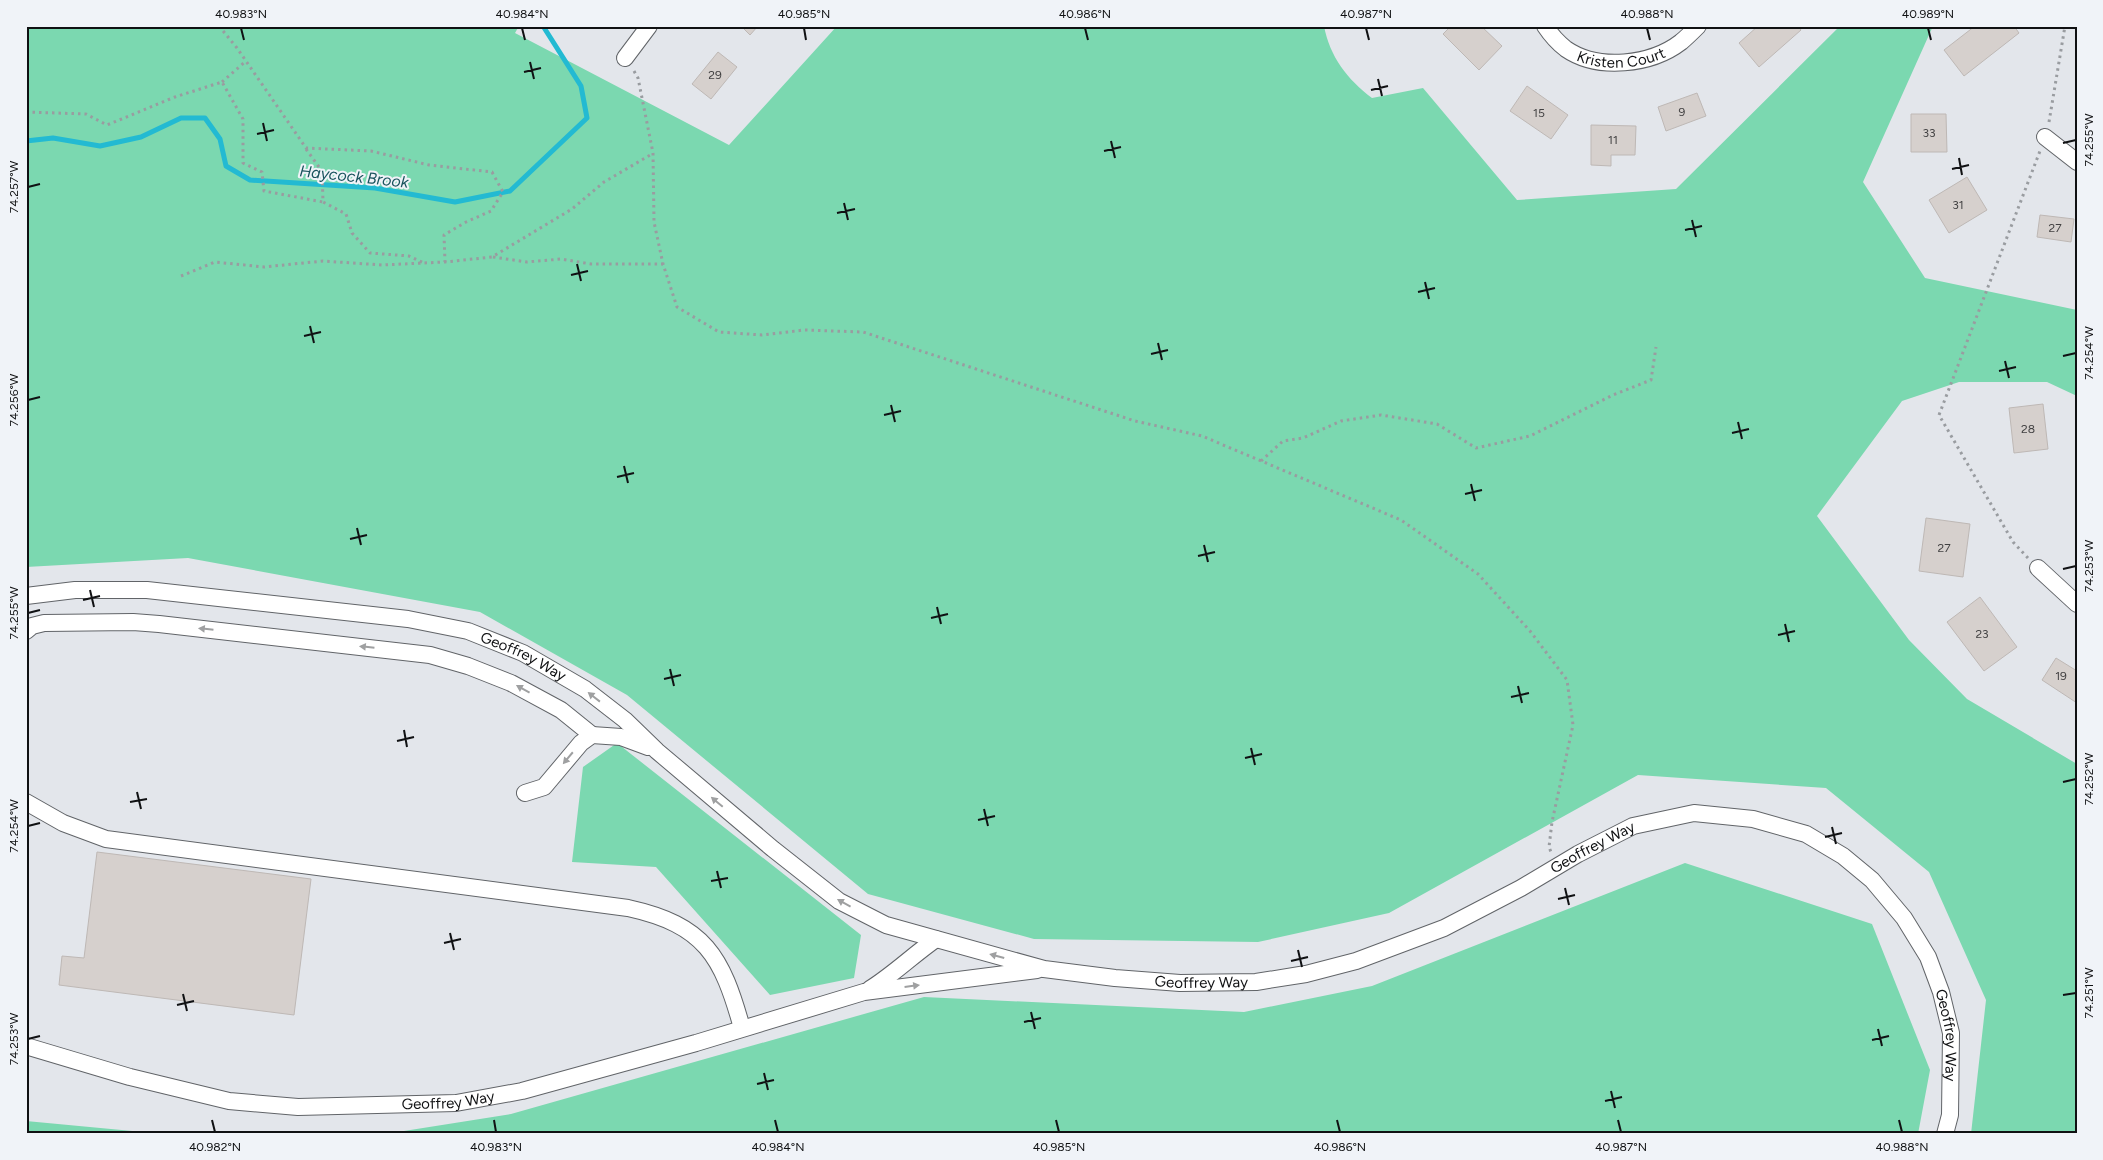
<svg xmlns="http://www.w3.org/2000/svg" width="2103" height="1160" font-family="Figtree,sans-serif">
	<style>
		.green { fill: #7bd8b0 }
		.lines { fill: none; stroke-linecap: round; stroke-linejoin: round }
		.stream { stroke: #23bad2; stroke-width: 5 }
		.building { fill: #d6d0cd; stroke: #beb8b5 }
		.minor-casing { stroke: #616468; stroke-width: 18 }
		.path { stroke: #999ca0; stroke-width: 3; stroke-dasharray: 2.5 4; stroke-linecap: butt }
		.minor { stroke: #fff; stroke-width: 16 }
		.oneway { fill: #9fa0a1 }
		.ticks { fill: none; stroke: #101113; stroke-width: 2 }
		.labels { text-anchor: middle; stroke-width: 4; stroke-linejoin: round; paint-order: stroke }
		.number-label { font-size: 12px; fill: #424142 }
		.street-label { font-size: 15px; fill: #101113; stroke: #f0f3f8 }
		.water-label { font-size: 16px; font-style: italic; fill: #19535d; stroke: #f0f3f8 }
		.neatline { fill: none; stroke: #101113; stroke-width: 2 }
		.ticks-label { font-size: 12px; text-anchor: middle; fill: #101113 }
	</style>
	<rect width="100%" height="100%" fill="#e3e6eb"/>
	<g class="green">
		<path d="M 26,26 L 519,26 L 515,33 L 729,145 L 837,26 L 1324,26 C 1330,57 1347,79 1372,98 L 1423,88 L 1517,200 L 1676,189 L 1840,26 L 1933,26 L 1863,182 L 1925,278 L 2077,310 L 2077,396 L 2047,382 L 1959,382 L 1902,401 L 1817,516 L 1909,640 L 1967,699 L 2077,764 L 2077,1134 L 1971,1134 L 1986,1000 L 1929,872 L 1826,788 L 1638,775 L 1389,913 L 1258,942 L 1034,939 L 868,894 L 627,695 L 480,612 L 188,558 L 26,567 Z"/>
		<path d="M 617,743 L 861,935 L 854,978 L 770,995 L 656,867 L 572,862 L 583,767 Z"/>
		<path d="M 1685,863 L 1872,924 L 1930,1070 L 1918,1134 L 385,1134 L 511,1114 L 924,997 L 1244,1012 L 1372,986 Z"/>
		<path d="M 26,1121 L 164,1134 L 26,1134 Z"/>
	</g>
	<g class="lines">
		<path class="stream" d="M 26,141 L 53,138 L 100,146 L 141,137 L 181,118 L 205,118 L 220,139 L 226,166 L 250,180 L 375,188 L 455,202 L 510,191 L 587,118 L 581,86 L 543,26"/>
	</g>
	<g class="building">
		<path d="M 741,26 L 758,26 L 750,35 Z"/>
		<path d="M 1451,26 L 1481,26 L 1502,46 L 1479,70 L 1443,34 Z"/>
		<path d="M 1758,26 L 1798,26 L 1801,30 L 1759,67 L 1739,43 Z"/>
		<path d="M 1975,26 L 2014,26 L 2019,33 L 1964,76 L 1944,50 Z"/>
		<path d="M 718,52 L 737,67 L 711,99 L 692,84 Z"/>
		<path d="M 1527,86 L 1568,115 L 1551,139 L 1510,111 Z"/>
		<path d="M 1697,93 L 1706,116 L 1666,131 L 1658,107 Z"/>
		<path d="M 1911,114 L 1946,114 L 1947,152 L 1911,152 Z"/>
		<path d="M 1591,125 L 1636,126 L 1635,155 L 1611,155 L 1611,166 L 1591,165 Z"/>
		<path d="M 1967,177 L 1987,210 L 1949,233 L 1929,200 Z"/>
		<path d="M 2040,215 L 2074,219 L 2071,242 L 2037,237 Z"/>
		<path d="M 2043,404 L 2048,449 L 2014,453 L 2009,408 Z"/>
		<path d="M 1926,518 L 1970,524 L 1963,577 L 1919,571 Z"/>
		<path d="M 1980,597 L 2017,647 L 1984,671 L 1947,622 Z"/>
		<path d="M 2056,658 L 2077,671 L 2077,703 L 2042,680 Z"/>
		<path d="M 97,852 L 311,879 L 294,1015 L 59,985 L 62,956 L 84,958 Z"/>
	</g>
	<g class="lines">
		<g class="minor-casing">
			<g id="minor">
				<path id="s1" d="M 1545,26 C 1551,35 1557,42 1566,49 C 1598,71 1651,65 1681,42 C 1687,37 1693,31 1698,26"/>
				<path d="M 625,58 L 649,26"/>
				<path d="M 2045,137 L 2077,162"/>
				<path d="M 2038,568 L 2077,604"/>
				<path id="s2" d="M 26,596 L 75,590 L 147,590 L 408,619 L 468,631 L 523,653 L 585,689 L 625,720 L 657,751 L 773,849 L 839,901 L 886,925 L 1044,969 L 1115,978 L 1180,983 L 1256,982 L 1306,974 L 1356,961 L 1444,928 L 1521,888 L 1578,854 L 1633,826 L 1694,813 L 1753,819 L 1806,834 L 1843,856 L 1872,880 L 1904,918 L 1928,957 L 1941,992 L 1951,1033 L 1950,1115 L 1945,1134"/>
				<path d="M 26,631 L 32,626 L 44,623 L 133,622 L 159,624 L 430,655 L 468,666 L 511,683 L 561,710 L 592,735"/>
				<path d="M 525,793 L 544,787 L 581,743 L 592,735 L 621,737 L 648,747"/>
				<path d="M 26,802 L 63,823 L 106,839 L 628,908 C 705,925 722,956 742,1028"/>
				<path d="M 870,989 C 894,974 913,955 936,939"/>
				<path id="s3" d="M 26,1046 L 130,1077 L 229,1101 L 298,1107 L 456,1103 L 522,1091 L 696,1043 L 864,992 L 1037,970"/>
			</g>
		</g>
		<g class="path">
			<path d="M 219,26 L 237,48 L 306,148 L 371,151 L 429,165 L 492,172 L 503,192 L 491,211 L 466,222 L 444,235 L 445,262"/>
			<path d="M 634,71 L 638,78 L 653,153 L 654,222 L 663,264 L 677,307 L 719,332 L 762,335 L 804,330 L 863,332 L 1135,421 L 1202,436 L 1401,520 L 1478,574 L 1530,631 L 1567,680 L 1573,725 L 1552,822 L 1549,847 L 1551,852"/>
			<path d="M 222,82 L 246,61"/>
			<path d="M 26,112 L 86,114 L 107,125 L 175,97 L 222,82 L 243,119 L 243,163 L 262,172 L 264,191 L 323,202"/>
			<path d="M 2049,122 L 2065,26"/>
			<path d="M 306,149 L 322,171 L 323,202 L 346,214 L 352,233 L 370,253 L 409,256 L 424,263"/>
			<path d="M 493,257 L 527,262 L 561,259 L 591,264 L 663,264"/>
			<path d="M 181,276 L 215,262 L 264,267 L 323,261 L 382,265 L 445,262 L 492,257 L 572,209 L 604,182 L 652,154"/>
			<path d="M 1261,461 L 1283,441 L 1303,438 L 1341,421 L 1381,415 L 1437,424 L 1476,448 L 1530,436 L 1613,395 L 1651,380 L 1656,347"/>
			<path d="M 2028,558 L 2013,542 L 1939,415 L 2040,151"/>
		</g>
		<use href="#minor" class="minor"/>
	</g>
	<defs><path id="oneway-solid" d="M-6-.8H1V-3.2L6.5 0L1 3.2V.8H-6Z" transform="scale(1.25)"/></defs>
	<g class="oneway">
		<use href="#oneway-solid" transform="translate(206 629) rotate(-174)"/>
		<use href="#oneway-solid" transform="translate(367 647) rotate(-174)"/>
		<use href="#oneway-solid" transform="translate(523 689) rotate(-151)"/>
		<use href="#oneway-solid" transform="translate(594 697) rotate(-142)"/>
		<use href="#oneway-solid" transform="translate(568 758) rotate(130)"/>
		<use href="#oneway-solid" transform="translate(717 802) rotate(-140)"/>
		<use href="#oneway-solid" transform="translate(844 903) rotate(-151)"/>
		<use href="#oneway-solid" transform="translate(997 956) rotate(-165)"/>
		<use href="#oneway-solid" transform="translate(912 986) rotate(-7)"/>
	</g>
	<path class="ticks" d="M 241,28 L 244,40M 522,28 L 525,40M 804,28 L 806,40M 1085,28 L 1088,40M 1366,28 L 1369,40M 1647,28 L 1650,40M 1928,28 L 1931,40M 530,62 L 534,79M 524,72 L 541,68M 1378,79 L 1382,96M 1371,90 L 1388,86M 263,123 L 267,141M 257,134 L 274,130M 1111,141 L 1115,158M 2063,143 L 2076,140M 1104,151 L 1121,147M 1959,158 L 1962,175M 1952,169 L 1969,165M 28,187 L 40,184M 844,203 L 848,220M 837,213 L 855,209M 1692,220 L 1696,237M 1685,230 L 1702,226M 577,264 L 581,281M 571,275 L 588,271M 1425,282 L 1429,299M 1418,292 L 1435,288M 310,326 L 314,343M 304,336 L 321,332M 1158,343 L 1162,360M 1151,354 L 1168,350M 2063,356 L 2076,353M 2005,361 L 2009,378M 1999,371 L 2016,367M 28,400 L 40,397M 891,405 L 895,422M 884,415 L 901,411M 1738,422 L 1742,439M 1732,433 L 1749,429M 624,466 L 628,483M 617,477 L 634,473M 1471,484 L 1475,501M 1465,494 L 1482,490M 357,528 L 361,545M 350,539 L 367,535M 1204,545 L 1208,562M 1198,556 L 1215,552M 2063,569 L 2076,566M 90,590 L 94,607M 83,600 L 100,596M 937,607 L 941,624M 28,613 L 40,610M 931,618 L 948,614M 1785,624 L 1789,642M 1778,635 L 1795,631M 670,669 L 674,686M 664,679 L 681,675M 1518,686 L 1522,703M 1511,697 L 1529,693M 404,730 L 407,747M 397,741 L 414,737M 1251,748 L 1255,765M 1245,758 L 1262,754M 2063,782 L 2076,779M 137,792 L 141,809M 130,802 L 147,799M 984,809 L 988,826M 978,820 L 995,816M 28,826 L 40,823M 1832,827 L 1836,844M 1825,837 L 1842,833M 717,871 L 721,888M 711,881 L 728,878M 1565,888 L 1569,905M 1558,899 L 1575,895M 450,933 L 454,950M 444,943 L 461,939M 1298,950 L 1302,967M 1291,961 L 1308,957M 183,994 L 187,1011M 2063,995 L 2076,993M 177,1005 L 194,1001M 1031,1012 L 1035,1029M 1024,1022 L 1041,1018M 1878,1029 L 1882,1046M 28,1039 L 40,1036M 1872,1040 L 1889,1036M 764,1073 L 768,1090M 757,1084 L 774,1080M 1611,1091 L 1615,1108M 1605,1101 L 1622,1097M 212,1120 L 215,1132M 494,1120 L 496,1132M 775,1120 L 778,1132M 1056,1120 L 1059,1132M 1337,1120 L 1340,1132M 1618,1120 L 1621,1132M 1899,1120 L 1902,1132"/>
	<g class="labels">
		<g class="number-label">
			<text x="715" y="79">29</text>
			<text x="1682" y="116">9</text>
			<text x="1539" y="117">15</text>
			<text x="1929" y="137">33</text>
			<text x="1613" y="144">11</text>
			<text x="1958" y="209">31</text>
			<text x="2055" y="232">27</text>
			<text x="2028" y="433">28</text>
			<text x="1944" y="552">27</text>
			<text x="1982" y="638">23</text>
			<text x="2061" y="680">19</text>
		</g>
		<g class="street-label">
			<text dy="5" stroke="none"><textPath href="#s1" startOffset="89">Kristen Court</textPath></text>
			<text dy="5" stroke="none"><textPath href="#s2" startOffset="506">Geoffrey Way</textPath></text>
			<text dy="5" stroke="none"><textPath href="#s2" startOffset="1702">Geoffrey Way</textPath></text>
			<text dy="5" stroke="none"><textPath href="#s2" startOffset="1282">Geoffrey Way</textPath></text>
			<text dy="5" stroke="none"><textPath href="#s2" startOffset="2182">Geoffrey Way</textPath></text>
			<text dy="5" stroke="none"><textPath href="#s3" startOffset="430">Geoffrey Way</textPath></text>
		</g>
		<g class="water-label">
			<text transform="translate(354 176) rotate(6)" y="6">Haycock Brook</text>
		</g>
	</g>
	<rect width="2103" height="1160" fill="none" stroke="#f0f3f8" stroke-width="55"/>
	<rect x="28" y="28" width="2048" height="1104" class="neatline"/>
	<g class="ticks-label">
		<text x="241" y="18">40.983°N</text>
		<text x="522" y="18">40.984°N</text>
		<text x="804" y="18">40.985°N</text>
		<text x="1085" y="18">40.986°N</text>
		<text x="1366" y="18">40.987°N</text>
		<text x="1647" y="18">40.988°N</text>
		<text x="1928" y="18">40.989°N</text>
		<text transform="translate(2089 140) rotate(-90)" y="4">74.255°W</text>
		<text transform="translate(14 187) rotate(-90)" y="4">74.257°W</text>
		<text transform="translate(2089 353) rotate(-90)" y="4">74.254°W</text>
		<text transform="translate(14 400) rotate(-90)" y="4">74.256°W</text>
		<text transform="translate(2089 566) rotate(-90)" y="4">74.253°W</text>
		<text transform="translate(14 613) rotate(-90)" y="4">74.255°W</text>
		<text transform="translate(2089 779) rotate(-90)" y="4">74.252°W</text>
		<text transform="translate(14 826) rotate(-90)" y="4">74.254°W</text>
		<text transform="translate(2089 993) rotate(-90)" y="4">74.251°W</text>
		<text transform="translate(14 1039) rotate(-90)" y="4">74.253°W</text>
		<text x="215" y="1151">40.982°N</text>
		<text x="496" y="1151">40.983°N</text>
		<text x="778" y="1151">40.984°N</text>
		<text x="1059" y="1151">40.985°N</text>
		<text x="1340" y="1151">40.986°N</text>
		<text x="1621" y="1151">40.987°N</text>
		<text x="1902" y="1151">40.988°N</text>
	</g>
</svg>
